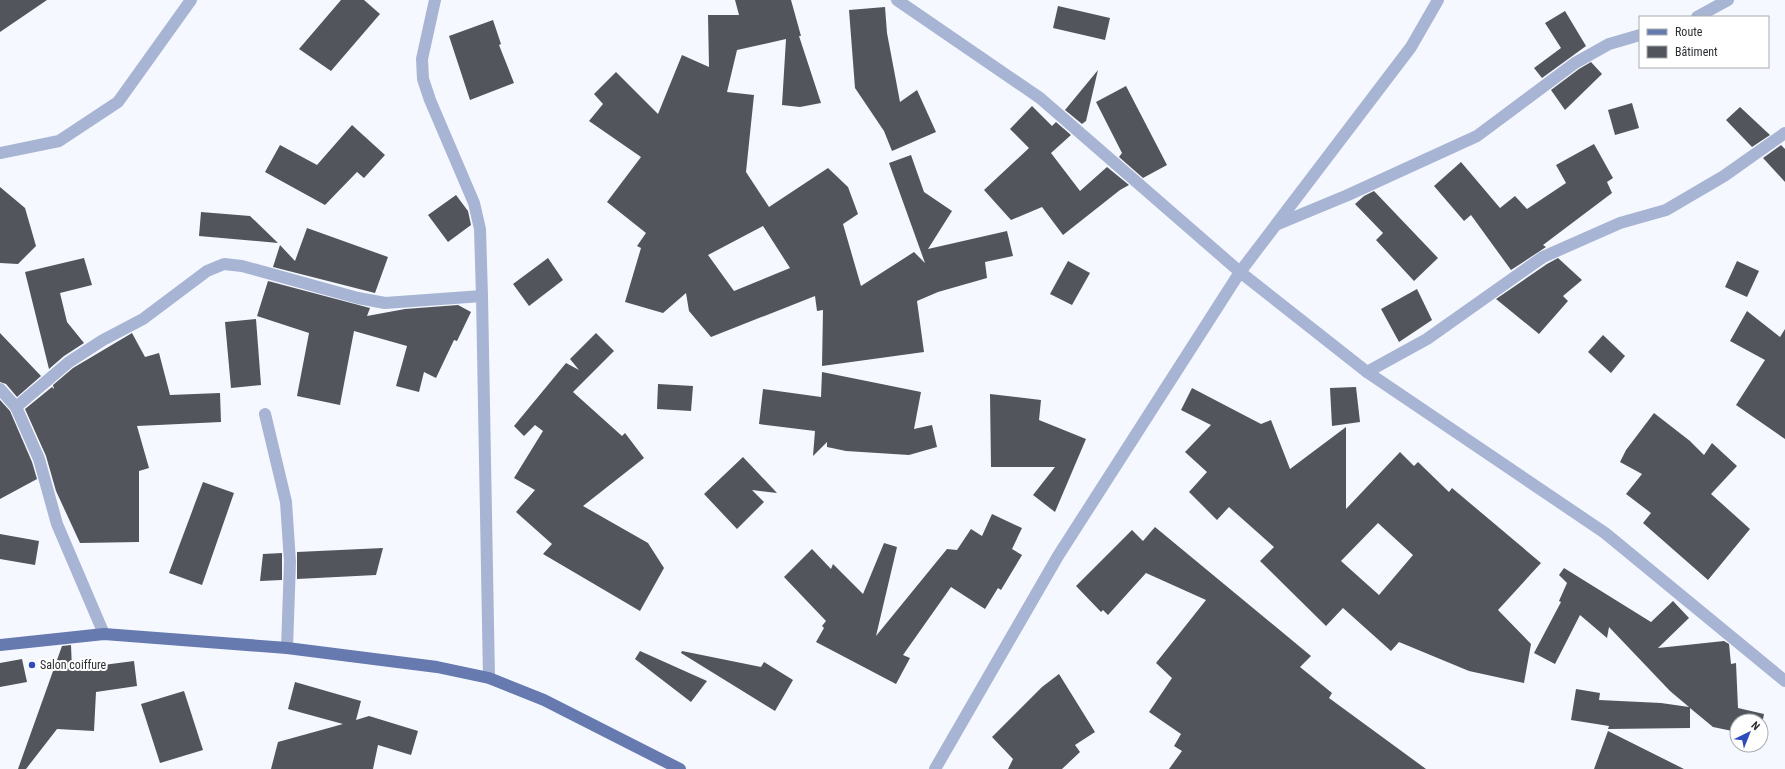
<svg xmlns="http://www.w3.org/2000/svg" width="1785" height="769" font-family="'Roboto Condensed',sans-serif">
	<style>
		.building { fill: #52555c; fill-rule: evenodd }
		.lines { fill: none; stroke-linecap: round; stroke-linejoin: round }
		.minor { stroke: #a8b4d3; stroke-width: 12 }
		.major { stroke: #667ab0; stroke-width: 12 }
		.poi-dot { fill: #2f4bbc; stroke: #fff; stroke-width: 1.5 }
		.labels { text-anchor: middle; stroke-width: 4; stroke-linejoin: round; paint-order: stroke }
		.poi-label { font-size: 12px; fill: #2b2d30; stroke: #fff; text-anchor: start }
	</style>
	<rect width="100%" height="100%" fill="#f5f8ff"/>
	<g class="building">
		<path d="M 0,0 L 47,0 L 0,32 Z"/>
		<path d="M 341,0 L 364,0 L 380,14 L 331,71 L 299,49 Z"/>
		<path d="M 735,0 L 791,0 L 801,36 L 799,36 L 821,103 L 800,107 L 782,105 L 786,39 L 737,50 L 727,92 L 754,95 L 746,172 L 769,207 L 828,168 L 848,187 L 858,214 L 843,224 L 861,286 L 914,252 L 925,263 L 889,163 L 911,155 L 924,192 L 952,211 L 928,249 L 1007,231 L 1013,256 L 985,262 L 987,278 L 938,292 L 917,301 L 924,352 L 822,366 L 823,310 L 817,311 L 815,296 L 711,337 L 689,311 L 686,293 L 663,313 L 625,302 L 641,248 L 637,246 L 646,233 L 607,202 L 641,157 L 589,121 L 603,104 L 594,94 L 616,72 L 658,114 L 682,55 L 709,67 L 708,15 L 739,15 ZM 763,226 L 790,268 L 734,291 L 708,255 Z"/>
		<path d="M 1058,6 L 1110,18 L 1105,40 L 1053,28 Z"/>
		<path d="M 885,7 L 887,33 L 900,102 L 917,90 L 936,132 L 892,151 L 884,131 L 855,88 L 849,10 Z"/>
		<path d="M 1565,11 L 1586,46 L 1542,78 L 1534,68 L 1561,48 L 1545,23 Z"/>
		<path d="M 493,20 L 501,44 L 499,45 L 514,83 L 470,100 L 449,36 Z"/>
		<path d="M 1591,62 L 1602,74 L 1565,110 L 1551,90 L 1579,69 Z"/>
		<path d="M 1098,70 L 1086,121 L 1082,124 L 1065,110 Z"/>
		<path d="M 1126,86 L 1167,165 L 1143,178 L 1119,157 L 1122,153 L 1096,102 Z"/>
		<path d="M 1632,103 L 1639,128 L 1615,135 L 1608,110 Z"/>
		<path d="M 1032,106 L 1052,126 L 1056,122 L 1071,135 L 1051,153 L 1080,191 L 1107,167 L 1129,185 L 1120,190 L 1063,235 L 1042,207 L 1011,220 L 984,190 L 1029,148 L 1010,129 Z"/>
		<path d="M 1740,107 L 1770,135 L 1752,147 L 1726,120 Z"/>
		<path d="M 352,125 L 385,155 L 364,178 L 357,172 L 325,205 L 265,172 L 280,145 L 317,165 Z"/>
		<path d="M 1594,144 L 1613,178 L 1607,182 L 1612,193 L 1543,245 L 1546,247 L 1511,270 L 1471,215 L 1464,221 L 1434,186 L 1461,162 L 1500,208 L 1515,196 L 1527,209 L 1566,183 L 1556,165 Z"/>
		<path d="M 1781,145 L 1785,149 L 1785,182 L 1763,158 Z"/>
		<path d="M 0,187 L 25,208 L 36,246 L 18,264 L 0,263 Z"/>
		<path d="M 1374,191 L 1438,258 L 1414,281 L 1376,240 L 1383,233 L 1355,204 L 1364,196 Z"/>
		<path d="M 456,195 L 468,211 L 471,225 L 448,242 L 428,215 Z"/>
		<path d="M 201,212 L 250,216 L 278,243 L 199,236 Z"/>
		<path d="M 307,228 L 388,257 L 375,293 L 273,267 L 280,245 L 295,261 Z"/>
		<path d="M 84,258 L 92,285 L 60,293 L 67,322 L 84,343 L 64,356 L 49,369 L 25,272 Z"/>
		<path d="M 548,258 L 563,280 L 529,306 L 513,284 Z"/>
		<path d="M 1558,258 L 1582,280 L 1563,296 L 1568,301 L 1539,334 L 1496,299 L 1547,264 Z"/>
		<path d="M 1068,261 L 1090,273 L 1072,305 L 1050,294 Z"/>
		<path d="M 1737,261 L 1759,271 L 1747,297 L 1725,287 Z"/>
		<path d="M 268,281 L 370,308 L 367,316 L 405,309 L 458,305 L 471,312 L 457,341 L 454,340 L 436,378 L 424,372 L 419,392 L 396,386 L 407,346 L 354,331 L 340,405 L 297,396 L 309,333 L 257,316 Z"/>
		<path d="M 1417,289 L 1432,320 L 1399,342 L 1381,309 Z"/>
		<path d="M 1747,311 L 1780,337 L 1785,329 L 1785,439 L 1736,405 L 1765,360 L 1730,341 Z"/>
		<path d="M 256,319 L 261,385 L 231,388 L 225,322 Z"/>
		<path d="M 0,333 L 41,376 L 17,397 L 6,384 L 0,382 Z"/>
		<path d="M 132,333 L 145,357 L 159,353 L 170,395 L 220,393 L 221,422 L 137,426 L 149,468 L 139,471 L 139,542 L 80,543 L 56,491 L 46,456 L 25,409 L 52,387 L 54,389 L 53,385 L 73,368 Z"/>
		<path d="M 596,333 L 614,351 L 573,392 L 622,436 L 625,433 L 644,458 L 583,506 L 648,543 L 664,568 L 640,611 L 543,554 L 552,544 L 516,512 L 535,490 L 514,478 L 543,431 L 535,425 L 524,436 L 514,426 L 566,363 L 579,370 L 570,359 Z"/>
		<path d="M 1603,335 L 1625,356 L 1611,373 L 1588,352 Z"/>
		<path d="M 822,372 L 921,392 L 914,429 L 932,425 L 937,447 L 909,455 L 846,451 L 827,447 L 827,442 L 813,456 L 815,431 L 759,424 L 763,389 L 821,397 Z"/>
		<path d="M 658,384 L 693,386 L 691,411 L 657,409 Z"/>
		<path d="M 1356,387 L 1360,422 L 1332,426 L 1330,388 Z"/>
		<path d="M 1192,388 L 1261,424 L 1271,420 L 1290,469 L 1346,427 L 1346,509 L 1400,452 L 1414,466 L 1418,462 L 1449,492 L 1452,488 L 1541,563 L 1498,610 L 1531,644 L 1524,683 L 1469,671 L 1399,642 L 1391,651 L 1343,608 L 1326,626 L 1260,561 L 1274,547 L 1229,507 L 1217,520 L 1189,492 L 1207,472 L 1185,452 L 1211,425 L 1181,410 ZM 1378,523 L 1413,555 L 1379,595 L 1341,561 Z"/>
		<path d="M 990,394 L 1041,400 L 1039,420 L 1086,439 L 1055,512 L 1033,495 L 1055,467 L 991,467 Z"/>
		<path d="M 0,400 L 10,411 L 32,462 L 37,479 L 0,499 Z"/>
		<path d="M 1654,413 L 1690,441 L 1704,455 L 1712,443 L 1737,466 L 1711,494 L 1750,529 L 1708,580 L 1643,523 L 1651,513 L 1626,494 L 1642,474 L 1620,462 L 1626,450 Z"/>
		<path d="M 743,457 L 777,493 L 752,490 L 764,502 L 737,529 L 704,494 Z"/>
		<path d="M 203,482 L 234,493 L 202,585 L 169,573 Z"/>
		<path d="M 992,514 L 1022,528 L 1012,549 L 1022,555 L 1001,590 L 998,588 L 985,609 L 951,587 L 903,655 L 910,658 L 896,684 L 816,642 L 824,628 L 822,626 L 826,621 L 784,577 L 812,549 L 831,569 L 833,564 L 863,594 L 884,543 L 897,547 L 876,636 L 947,549 L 957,550 L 971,529 L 982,536 Z"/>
		<path d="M 1155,527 L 1311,656 L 1300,667 L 1332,693 L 1329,698 L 1426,769 L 1169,769 L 1182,751 L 1174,746 L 1181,734 L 1149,712 L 1172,678 L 1156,663 L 1206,600 L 1146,573 L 1108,615 L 1103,610 L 1101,612 L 1076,586 L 1132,530 L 1143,541 Z"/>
		<path d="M 0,534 L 39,541 L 35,565 L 0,559 Z"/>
		<path d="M 383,548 L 376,575 L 297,579 L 297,552 Z"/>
		<path d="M 282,553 L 282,580 L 260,581 L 263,554 Z"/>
		<path d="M 1564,568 L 1651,622 L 1673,601 L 1689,618 L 1658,648 L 1724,641 L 1729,644 L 1731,664 L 1736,663 L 1738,708 L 1764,714 L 1761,730 L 1761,721 L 1737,721 L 1737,732 L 1713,727 L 1690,708 L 1690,728 L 1608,729 L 1609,726 L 1571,720 L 1576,689 L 1600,693 L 1599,700 L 1661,703 L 1689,707 L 1670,691 L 1609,627 L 1607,638 L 1580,615 L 1555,664 L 1534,653 L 1561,602 L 1559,601 L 1567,583 L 1559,575 Z"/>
		<path d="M 71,645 L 72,669 L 134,661 L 137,686 L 96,692 L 94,731 L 57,729 L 26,769 L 18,769 L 62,646 Z"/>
		<path d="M 640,651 L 707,681 L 691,702 L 635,659 Z"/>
		<path d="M 682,651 L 761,667 L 764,662 L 793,680 L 775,711 L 681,653 Z"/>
		<path d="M 22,659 L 27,682 L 0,687 L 0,663 Z"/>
		<path d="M 1059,674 L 1095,732 L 1075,745 L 1080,752 L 1062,769 L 1008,769 L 1013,759 L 992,737 L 1042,687 Z"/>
		<path d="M 295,682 L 361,701 L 356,720 L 369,716 L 418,731 L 411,755 L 378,745 L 373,769 L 271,769 L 278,742 L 343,724 L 288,709 Z"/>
		<path d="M 184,691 L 203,750 L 160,763 L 141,704 Z"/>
		<path d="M 1608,731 L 1684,769 L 1594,769 Z"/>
	</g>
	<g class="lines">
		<g class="minor">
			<path d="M 435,0 L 422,59 L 423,79 L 430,100 L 474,203 L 480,229 L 482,296 L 489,678"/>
			<path d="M 897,0 L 1040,98 L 1240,272 L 1367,372 L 1605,533 L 1785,681"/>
			<path d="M 1697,17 L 1728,0"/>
			<path d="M 0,153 L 59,141 L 118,102 L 191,0"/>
			<path d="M 1278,224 L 1348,195 L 1477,136 L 1575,63 L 1609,44 L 1640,35"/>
			<path d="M 1367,372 L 1427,339 L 1543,257 L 1620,223 L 1666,210 L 1724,176 L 1785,133"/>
			<path d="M 0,389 L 16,407 L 39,459 L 57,524 L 104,634"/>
			<path d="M 16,407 L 69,362 L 103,340 L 143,319 L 207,271 L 224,264 L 242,266 L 358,298 L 385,303 L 482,296"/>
			<path d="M 265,414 L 286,502 L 290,562 L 287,648"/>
			<path d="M 935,769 L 1058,556 L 1240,272 L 1411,47 L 1438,0"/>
		</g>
		<path class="major" d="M 0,645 L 104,634 L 287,648 L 437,667 L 489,678 L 544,700 L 680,769"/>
	</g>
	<circle class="poi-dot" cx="32" cy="665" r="4"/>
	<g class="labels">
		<g class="poi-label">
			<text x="40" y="669">Salon coiffure</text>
		</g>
	</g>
	<rect x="1639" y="16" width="130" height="52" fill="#ffffff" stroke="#aaabac"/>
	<rect x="1647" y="29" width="20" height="6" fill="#667ab0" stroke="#aaabac"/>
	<text x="1675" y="36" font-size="12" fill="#2b2d30">Route</text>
	<rect x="1647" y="46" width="20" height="12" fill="#52555c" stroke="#aaabac"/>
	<text x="1675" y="56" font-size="12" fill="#2b2d30">Bâtiment</text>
	<g transform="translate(1749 733) rotate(43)"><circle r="19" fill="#ffffff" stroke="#aaabac"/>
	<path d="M0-3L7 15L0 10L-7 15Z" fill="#2f4bbc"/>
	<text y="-6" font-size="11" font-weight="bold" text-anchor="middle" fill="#2b2d30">N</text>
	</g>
</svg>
